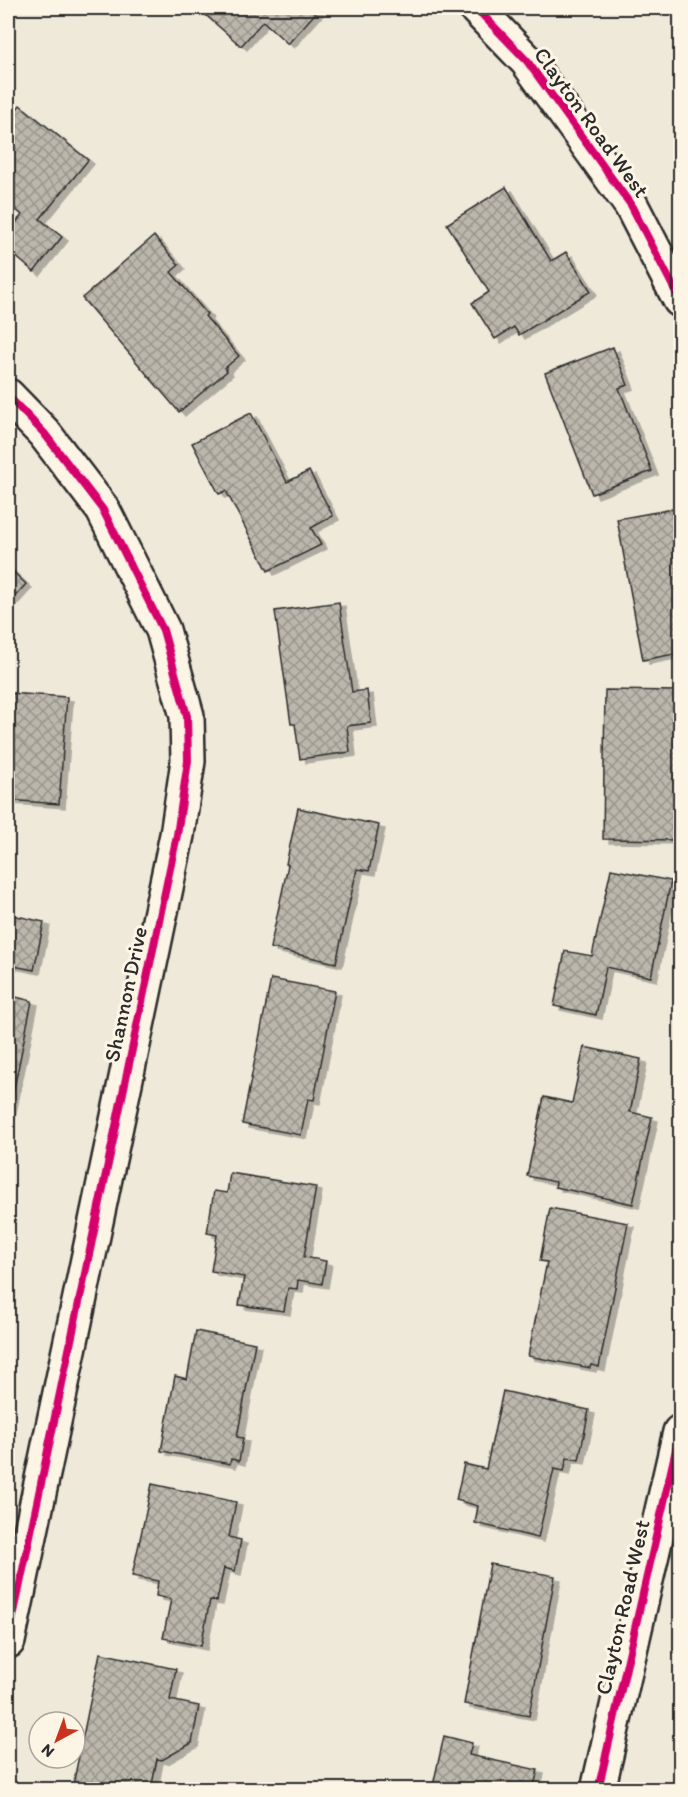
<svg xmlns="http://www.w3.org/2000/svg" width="688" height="1797" font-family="Itim,sans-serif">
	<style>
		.building { fill: url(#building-cross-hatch); stroke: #2b2b2b; stroke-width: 1.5; filter: url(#shadow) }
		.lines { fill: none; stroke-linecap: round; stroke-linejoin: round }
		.street-casing { stroke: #2b2b2b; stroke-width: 38 }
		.street { stroke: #fcf5e5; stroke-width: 33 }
		.cycleway-casing { stroke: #fcf5e5; stroke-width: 11 }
		.cycleway { stroke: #d6006c; stroke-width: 8 }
		.labels { text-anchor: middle; stroke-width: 6; stroke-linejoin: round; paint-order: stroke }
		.street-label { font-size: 22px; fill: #2b2b2b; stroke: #fcf5e5 }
	</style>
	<defs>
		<pattern id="building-cross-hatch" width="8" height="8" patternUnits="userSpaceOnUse" patternTransform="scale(1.5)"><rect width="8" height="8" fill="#bcb7ac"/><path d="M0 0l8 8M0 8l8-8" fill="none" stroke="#99958c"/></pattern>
		<filter id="shadow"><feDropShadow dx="6" dy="4" stdDeviation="0" flood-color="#0004"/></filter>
	</defs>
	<rect width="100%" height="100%" fill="#efe9da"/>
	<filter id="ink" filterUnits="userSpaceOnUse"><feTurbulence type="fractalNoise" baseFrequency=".0167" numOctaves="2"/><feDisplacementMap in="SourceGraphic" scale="12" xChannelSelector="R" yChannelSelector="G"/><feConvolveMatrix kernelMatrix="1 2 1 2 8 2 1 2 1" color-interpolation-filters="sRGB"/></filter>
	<g filter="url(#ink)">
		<g class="building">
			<path d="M 204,8 L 320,8 L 288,44 L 263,21 L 241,46 L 201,11 Z"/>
			<path d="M 20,105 L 88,160 L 40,219 L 62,237 L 34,272 L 8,250 L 8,232 L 22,215 L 8,203 L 8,120 Z"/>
			<path d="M 506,187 L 551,261 L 566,252 L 591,291 L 519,335 L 514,327 L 495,339 L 472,303 L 489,292 L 447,224 Z"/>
			<path d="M 154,236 L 179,265 L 171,272 L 207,314 L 205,316 L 239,356 L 225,368 L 227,371 L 179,412 L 82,298 Z"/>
			<path d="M 613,347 L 628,385 L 619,388 L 652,471 L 592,494 L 545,373 Z"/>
			<path d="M 251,413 L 287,482 L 309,471 L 333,516 L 311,528 L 321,545 L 268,571 L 226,491 L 219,494 L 192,443 Z"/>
			<path d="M 679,508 L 680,653 L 643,660 L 617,519 Z"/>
			<path d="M 8,567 L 26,584 L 8,604 Z"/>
			<path d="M 339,602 L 352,692 L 367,690 L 371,723 L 347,726 L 350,752 L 300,759 L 295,724 L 291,724 L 275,611 Z"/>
			<path d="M 605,690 L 680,691 L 680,840 L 603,839 Z"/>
			<path d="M 8,693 L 67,697 L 59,804 L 8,800 L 11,739 L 8,739 Z"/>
			<path d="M 298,808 L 379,825 L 369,871 L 357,869 L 336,963 L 270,948 L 288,865 L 286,864 Z"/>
			<path d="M 611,869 L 671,881 L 651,977 L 606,967 L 596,1015 L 554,1006 L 565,951 L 592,956 Z"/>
			<path d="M 8,914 L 44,922 L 34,970 L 8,965 Z"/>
			<path d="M 271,979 L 335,991 L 314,1100 L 308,1099 L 301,1135 L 242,1124 Z"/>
			<path d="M 8,995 L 32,1001 L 8,1118 Z"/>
			<path d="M 584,1047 L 641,1059 L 630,1112 L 652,1117 L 633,1204 L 555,1187 L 556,1182 L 527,1176 L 544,1097 L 572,1103 Z"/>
			<path d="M 230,1173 L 316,1187 L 304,1257 L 326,1261 L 322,1284 L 298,1280 L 297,1289 L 288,1288 L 284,1311 L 239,1305 L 244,1277 L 211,1271 L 217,1235 L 207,1233 L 214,1191 L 227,1193 Z"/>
			<path d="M 550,1208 L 628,1223 L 599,1367 L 591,1365 L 590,1368 L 528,1356 L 547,1262 L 540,1261 Z"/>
			<path d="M 196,1331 L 255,1343 L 237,1437 L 243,1438 L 239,1461 L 231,1459 L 230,1464 L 161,1451 L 175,1376 L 187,1379 Z"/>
			<path d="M 503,1391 L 589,1410 L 579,1460 L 567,1458 L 564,1471 L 554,1469 L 538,1538 L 475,1523 L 478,1506 L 456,1500 L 464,1464 L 486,1469 Z"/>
			<path d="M 152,1484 L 236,1502 L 229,1537 L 241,1540 L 235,1571 L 224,1568 L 217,1601 L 210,1600 L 201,1646 L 163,1638 L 171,1599 L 156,1596 L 158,1581 L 132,1576 Z"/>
			<path d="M 490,1564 L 555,1576 L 529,1716 L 464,1704 Z"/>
			<path d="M 100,1653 L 176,1669 L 170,1700 L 199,1706 L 192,1743 L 162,1760 L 157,1759 L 151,1790 L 72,1790 Z"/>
			<path d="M 444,1736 L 472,1743 L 469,1755 L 538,1770 L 533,1790 L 432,1790 Z"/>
		</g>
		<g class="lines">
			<g class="street-casing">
				<g id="street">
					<path d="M 476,8 L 527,61 L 631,205 L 680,300"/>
					<path d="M 8,396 L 44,433 L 103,510 L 163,630 L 187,716 L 188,761 L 177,835 L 8,1641"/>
					<path d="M 598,1790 L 680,1432"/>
				</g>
			</g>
			<use href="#street" class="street"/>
			<g class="cycleway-casing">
				<g id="cycleway">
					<path d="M 476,8 L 527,61 L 631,205 L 680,300"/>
					<path d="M 8,396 L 44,433 L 103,510 L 163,630 L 187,716 L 188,761 L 177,835 L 8,1641"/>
					<path d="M 598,1790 L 680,1432"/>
				</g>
			</g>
			<use href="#cycleway" class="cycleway"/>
		</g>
	</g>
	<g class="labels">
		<g class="street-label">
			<text transform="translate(592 122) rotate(54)" y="8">Clayton Road West</text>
			<text transform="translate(125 994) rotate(-78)" y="8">Shannon Drive</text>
			<text transform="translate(622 1607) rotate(-77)" y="8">Clayton Road West</text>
		</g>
	</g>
	<rect width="688" height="1797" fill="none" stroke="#fcf5e5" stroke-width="30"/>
	<rect x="15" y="15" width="658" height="1767" fill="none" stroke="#2b2b2b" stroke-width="2" filter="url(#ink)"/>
	<g transform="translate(57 1740) rotate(221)"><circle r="28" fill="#fcf5e5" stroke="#a8a49b" stroke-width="1.5"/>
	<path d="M0-4.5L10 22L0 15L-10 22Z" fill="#c8321e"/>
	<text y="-9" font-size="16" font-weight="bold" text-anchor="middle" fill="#2b2b2b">N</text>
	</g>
</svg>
